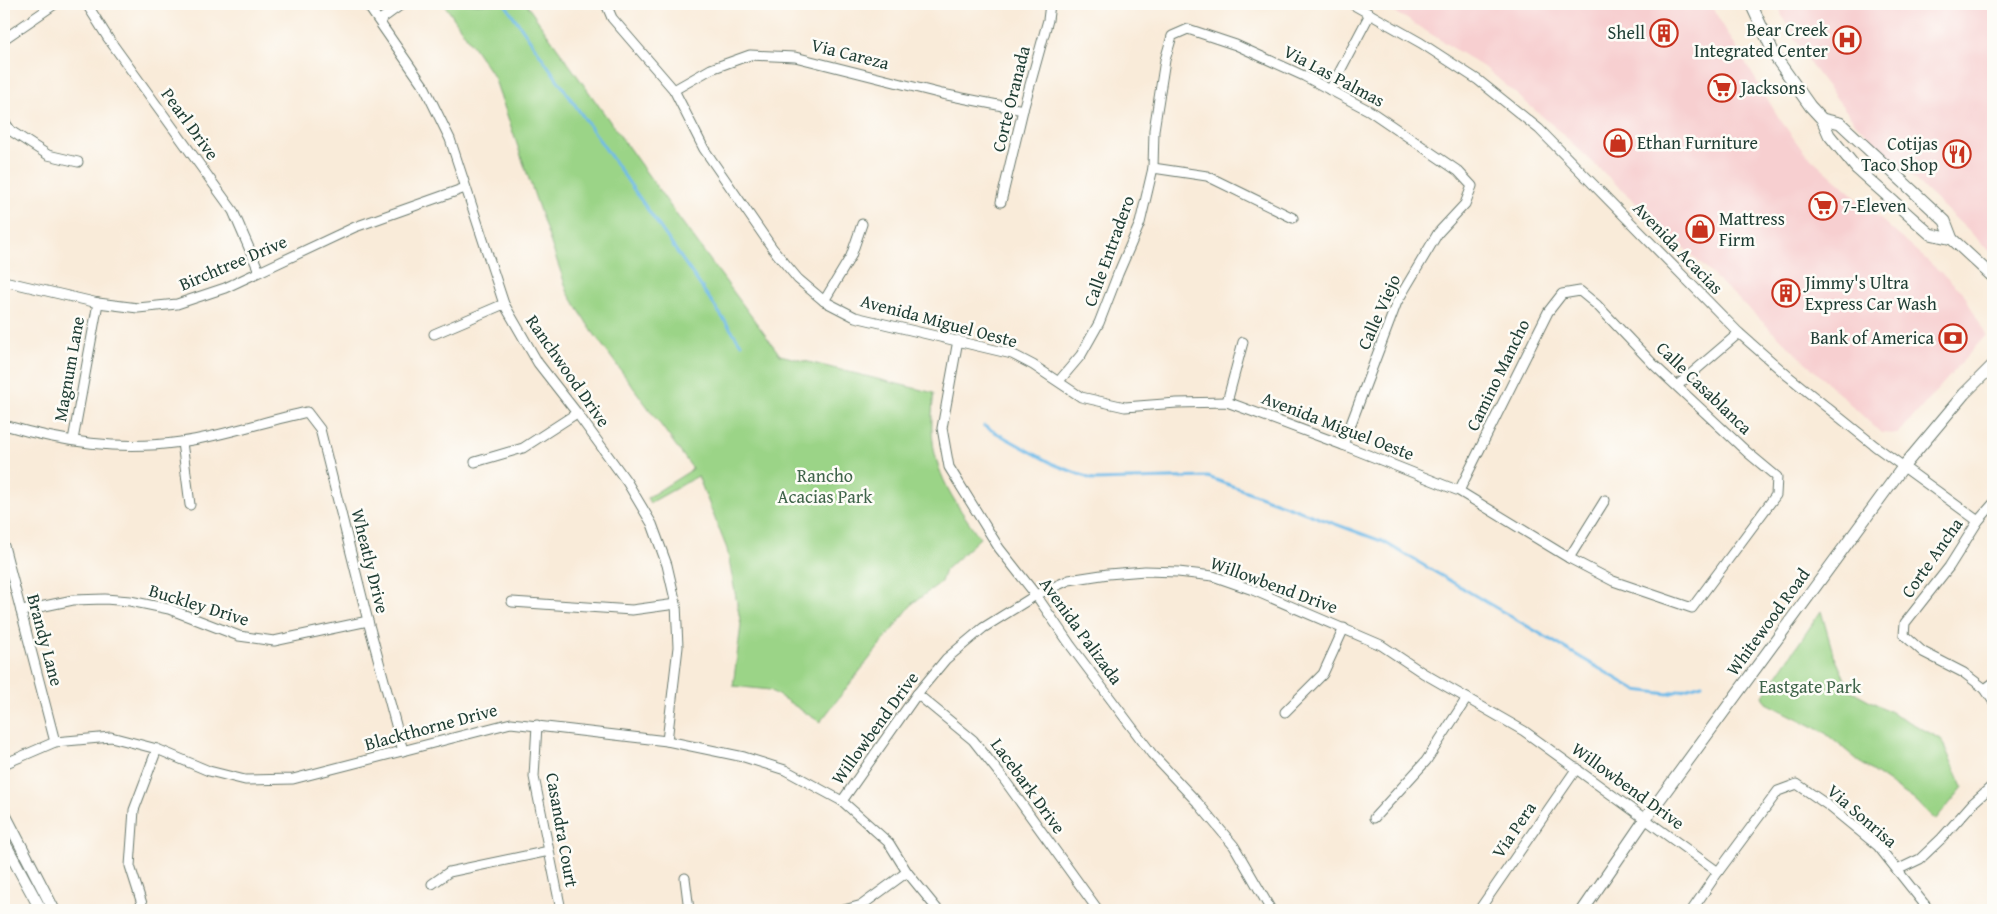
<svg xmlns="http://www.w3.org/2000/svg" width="1997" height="914" font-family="'Gentium Book Plus',serif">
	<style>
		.built { fill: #f7cfd0 }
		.green { fill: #9bd487; stroke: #5d885e }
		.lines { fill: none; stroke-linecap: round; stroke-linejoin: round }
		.stream { stroke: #6fbbe9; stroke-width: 3 }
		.street-casing { stroke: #6b7a6e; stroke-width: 11 }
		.secondary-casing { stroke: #6b7a6e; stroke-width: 13 }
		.street { stroke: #fff; stroke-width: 9 }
		.secondary { stroke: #fff; stroke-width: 11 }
		.labels { text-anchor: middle; stroke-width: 5; stroke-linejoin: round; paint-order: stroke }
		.poi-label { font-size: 18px; fill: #1f3d34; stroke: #fdfcf7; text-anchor: start }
		.street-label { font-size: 18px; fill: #1f3d34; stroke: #fdfcf7 }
		.park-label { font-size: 18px; fill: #3e6349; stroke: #fdfcf7 }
	</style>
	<rect width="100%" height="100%" fill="#fdfcf7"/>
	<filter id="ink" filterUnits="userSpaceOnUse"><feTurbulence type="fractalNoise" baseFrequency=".02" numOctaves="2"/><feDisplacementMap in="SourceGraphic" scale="10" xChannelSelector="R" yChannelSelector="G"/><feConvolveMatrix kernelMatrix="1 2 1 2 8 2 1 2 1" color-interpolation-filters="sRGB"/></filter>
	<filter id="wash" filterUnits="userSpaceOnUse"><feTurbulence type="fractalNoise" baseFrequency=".0096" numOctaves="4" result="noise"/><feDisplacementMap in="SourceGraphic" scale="20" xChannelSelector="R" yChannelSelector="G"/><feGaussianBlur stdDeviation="1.12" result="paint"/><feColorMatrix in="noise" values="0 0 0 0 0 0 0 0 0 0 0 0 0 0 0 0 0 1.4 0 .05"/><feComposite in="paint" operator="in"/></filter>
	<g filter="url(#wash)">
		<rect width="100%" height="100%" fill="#f9ebd9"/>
		<g class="built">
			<path d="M 1378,4 L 1710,4 L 1779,118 L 1803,151 L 1963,292 L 1986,335 L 1898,434 L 1881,433 L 1556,128 L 1488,70 L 1407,19 Z"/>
			<path d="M 1779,4 L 1993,4 L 1993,254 L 1857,125 L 1807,60 L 1782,16 Z"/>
		</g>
		<g class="green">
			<path d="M 444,4 L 526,4 L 676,214 L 780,355 L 934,393 C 925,458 944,488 980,538 L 945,570 L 941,582 L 913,603 L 820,722 L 770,690 L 733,686 L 741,625 L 727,549 L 698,476 L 650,503 L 647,498 L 693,469 L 592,331 L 568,293 L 494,77 Z"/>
			<path d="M 1821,611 L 1833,653 L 1850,690 L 1941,739 L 1963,787 L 1936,820 L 1913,799 L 1866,767 L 1824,732 L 1767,703 L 1763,696 Z"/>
		</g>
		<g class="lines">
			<g class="stream">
				<path d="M 505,4 L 741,344"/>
				<path d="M 984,426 L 1053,464 L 1094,480 L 1208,477 L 1384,542 L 1636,690 L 1668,694 L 1702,684"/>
				<path d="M 1990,834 L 1993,836"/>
			</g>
		</g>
	</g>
	<g filter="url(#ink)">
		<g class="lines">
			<g class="street-casing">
				<g id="street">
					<path d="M 83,4 L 88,6 L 108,38 L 233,211 L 259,271"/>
					<path d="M 367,4 L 425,88 L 450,139 L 504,304 L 538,363 L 577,413 L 627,482 L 652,524 L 667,565 L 676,604 L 678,647 L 667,741"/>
					<path d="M 606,4 L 612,18 L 674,90 L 704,149 L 773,249 L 798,279 L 824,301 L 855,317 L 1012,354 L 1033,365 L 1081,397 L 1125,407 L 1177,403 L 1227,402 L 1343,445 L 1459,491 L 1569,558 L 1613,581 L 1692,608 L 1776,495 L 1777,477 L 1747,452 L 1654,365 L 1597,305 L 1580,291 L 1562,294 L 1548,312 L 1459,491"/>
					<path d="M 1352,4 L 1421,43 L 1478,80 L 1539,129 L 1739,333 L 1788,376 L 1875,446 L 1978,521"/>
					<path d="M 380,20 L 402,4"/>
					<path d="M 4,39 L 55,4"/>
					<path d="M 674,90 L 711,69 L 750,55 L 795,57 L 942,94 L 1023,110"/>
					<path d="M 1330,90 L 1370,14"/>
					<path d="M 4,121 L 11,131 L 48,155 L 78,162"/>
					<path d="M 1153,168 L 1207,176 L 1293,218"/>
					<path d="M 1001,202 L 1023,110 L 1048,20 L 1050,4"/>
					<path d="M 4,281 L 98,303 L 138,308 L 177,304 L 225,288 L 355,227 L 465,188"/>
					<path d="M 824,301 L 851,256 L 862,224"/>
					<path d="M 434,334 L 504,304"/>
					<path d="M 958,340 L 942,428 L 949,467 L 999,548 L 1036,595 L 1071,646 L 1152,754 L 1197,802 L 1234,846 L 1271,910"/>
					<path d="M 1059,381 L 1081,355 L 1099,323 L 1118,274 L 1140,223 L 1153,168 L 1154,130 L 1165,60 L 1172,36 L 1188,29 L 1236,45 L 1304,76 L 1370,111 L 1458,171 L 1472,186 L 1465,204 L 1438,233 L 1397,302 L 1343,445"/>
					<path d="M 1678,385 L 1739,333"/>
					<path d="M 1227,402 L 1243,342"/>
					<path d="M 4,425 C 62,442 120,451 181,442 C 223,436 265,421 307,412 L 320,429 L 368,621 L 403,751"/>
					<path d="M 73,440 L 98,303"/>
					<path d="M 182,442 L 190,505"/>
					<path d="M 475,462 L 523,448 L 577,413"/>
					<path d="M 1993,504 L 1978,521 L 1949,567 L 1905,623 L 1904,635 L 1923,652 L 1964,673 L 1985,689 L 1993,701"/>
					<path d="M 4,546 L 55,742"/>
					<path d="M 1569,558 L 1605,500"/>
					<path d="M 512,602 L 632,610 L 676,604"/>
					<path d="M 21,611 L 73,600 L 105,599 L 130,601 L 169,609 L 239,636 L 274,641 L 368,621"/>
					<path d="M 1985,689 L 1993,683"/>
					<path d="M 917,694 L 973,740 L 1003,778 L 1098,910"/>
					<path d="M 1285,712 L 1323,674 L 1344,628"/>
					<path d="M 537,725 L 534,777 L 561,910"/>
					<path d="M 4,764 L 55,742 L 111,737 L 157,749 L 209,771 L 245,780 L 293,779 L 511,723 L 667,741 L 744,757 L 785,770 L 842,801 L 889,843 L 907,872 L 938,910"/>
					<path d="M 842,801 L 917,694 L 946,659 L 983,628 L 1036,595 L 1069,580 L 1108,574 L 1145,571 L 1178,572 L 1213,576 L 1253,590 L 1381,645 L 1423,673 L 1524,731 L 1718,872"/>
					<path d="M 1374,818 L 1426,761 L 1467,698"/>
					<path d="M 1897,870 L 1920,859 L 1942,838 L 1973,803 L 1993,785"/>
					<path d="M 685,878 L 689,910"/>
					<path d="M 432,884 L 449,872 L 549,851"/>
					<path d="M 144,910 L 130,866 L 134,810 L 157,749"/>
					<path d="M 844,910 L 862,905 L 907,872"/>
					<path d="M 1479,910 L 1577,768"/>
					<path d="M 1692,910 L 1718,872 L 1778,791 L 1797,784 L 1829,806 L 1878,846 L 1929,910"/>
				</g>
			</g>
			<g class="secondary-casing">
				<g id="secondary">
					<path d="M 1751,4 L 1776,58 L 1810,106 L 1822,119 L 1829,135 L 1857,169 L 1930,234 L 1952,239"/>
					<path d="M 1822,119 L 1840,123 L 1945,221 L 1952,239 L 1993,277"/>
					<path d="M 4,813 L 54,910"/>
					<path d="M 4,842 L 41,910"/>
					<path d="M 1583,910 L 1646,818 L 1903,467 L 1964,394 L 1993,365"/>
				</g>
			</g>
			<use href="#street" class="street"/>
			<use href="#secondary" class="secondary"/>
		</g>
	</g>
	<defs>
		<g id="building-ring" transform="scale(1.4375)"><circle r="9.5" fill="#fdfcf7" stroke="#c8321e" stroke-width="1.5"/><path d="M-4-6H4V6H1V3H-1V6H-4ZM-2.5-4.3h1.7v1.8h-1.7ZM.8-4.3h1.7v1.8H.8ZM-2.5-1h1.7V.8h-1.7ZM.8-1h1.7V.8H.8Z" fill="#c8321e"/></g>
		<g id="hospital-ring" transform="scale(1.4375)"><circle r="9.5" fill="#fdfcf7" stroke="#c8321e" stroke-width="1.5"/><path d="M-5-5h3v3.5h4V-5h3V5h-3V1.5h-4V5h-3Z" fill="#c8321e"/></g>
		<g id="supermarket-ring" transform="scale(1.4375)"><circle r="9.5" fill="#fdfcf7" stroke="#c8321e" stroke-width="1.5"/><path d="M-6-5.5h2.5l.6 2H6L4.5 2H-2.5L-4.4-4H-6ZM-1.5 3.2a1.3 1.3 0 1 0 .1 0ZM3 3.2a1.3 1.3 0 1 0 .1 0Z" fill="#c8321e"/></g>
		<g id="shop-ring" transform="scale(1.4375)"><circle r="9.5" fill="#fdfcf7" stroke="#c8321e" stroke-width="1.5"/><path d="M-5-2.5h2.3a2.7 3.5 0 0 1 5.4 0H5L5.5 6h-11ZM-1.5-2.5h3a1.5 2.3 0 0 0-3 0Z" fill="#c8321e"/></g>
		<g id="restaurant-ring" transform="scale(1.4375)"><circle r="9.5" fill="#fdfcf7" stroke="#c8321e" stroke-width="1.5"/><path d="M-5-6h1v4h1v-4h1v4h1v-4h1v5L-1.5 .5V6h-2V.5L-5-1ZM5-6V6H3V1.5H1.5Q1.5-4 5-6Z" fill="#c8321e"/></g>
		<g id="bank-ring" transform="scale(1.4375)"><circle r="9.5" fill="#fdfcf7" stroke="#c8321e" stroke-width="1.5"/><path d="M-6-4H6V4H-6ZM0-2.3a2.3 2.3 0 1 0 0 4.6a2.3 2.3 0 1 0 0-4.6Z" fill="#c8321e"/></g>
	</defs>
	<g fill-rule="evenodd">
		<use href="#building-ring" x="1664" y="33"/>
		<use href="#hospital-ring" x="1847" y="40"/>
		<use href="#supermarket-ring" x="1722" y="88"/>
		<use href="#shop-ring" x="1618" y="143"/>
		<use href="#restaurant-ring" x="1957" y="154"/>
		<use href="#supermarket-ring" x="1823" y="206"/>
		<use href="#shop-ring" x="1700" y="229"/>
		<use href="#building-ring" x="1786" y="293"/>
		<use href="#bank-ring" x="1953" y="338"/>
	</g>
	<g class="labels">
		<g class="poi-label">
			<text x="1828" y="36" text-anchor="end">Bear Creek<tspan x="1828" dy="21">Integrated Center</tspan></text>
			<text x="1645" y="39" text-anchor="end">Shell</text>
			<text x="1741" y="94">Jacksons</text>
			<text x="1637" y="149">Ethan Furniture</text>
			<text x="1938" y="150" text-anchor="end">Cotijas<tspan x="1938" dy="21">Taco Shop</tspan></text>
			<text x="1842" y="212">7-Eleven</text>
			<text x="1719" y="225">Mattress<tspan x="1719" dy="21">Firm</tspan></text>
			<text x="1805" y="289">Jimmy's Ultra<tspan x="1805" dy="21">Express Car Wash</tspan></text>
			<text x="1934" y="344" text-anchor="end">Bank of America</text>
		</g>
		<g class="street-label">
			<text transform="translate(850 54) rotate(14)" y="6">Via Careza</text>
			<text transform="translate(1334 76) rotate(28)" y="6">Via Las Palmas</text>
			<text transform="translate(1011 99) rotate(-76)" y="6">Corte Oranada</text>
			<text transform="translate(190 124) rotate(54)" y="6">Pearl Drive</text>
			<text transform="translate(1678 248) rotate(46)" y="6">Avenida Acacias</text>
			<text transform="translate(1109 251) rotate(-70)" y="6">Calle Entradero</text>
			<text transform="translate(233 263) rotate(-23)" y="6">Birchtree Drive</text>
			<text transform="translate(1379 312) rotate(-66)" y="6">Calle Viejo</text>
			<text transform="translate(939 321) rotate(15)" y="6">Avenida Miguel Oeste</text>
			<text transform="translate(69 369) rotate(-80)" y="6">Magnum Lane</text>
			<text transform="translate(568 371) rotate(55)" y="6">Ranchwood Drive</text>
			<text transform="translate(1498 375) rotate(-64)" y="6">Camino Mancho</text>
			<text transform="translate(1704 388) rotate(44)" y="6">Calle Casablanca</text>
			<text transform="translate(1338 426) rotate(21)" y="6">Avenida Miguel Oeste</text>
			<text transform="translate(1932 558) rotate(-55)" y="6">Corte Ancha</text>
			<text transform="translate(370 561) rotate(76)" y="6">Wheatly Drive</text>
			<text transform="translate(1274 585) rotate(20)" y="6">Willowbend Drive</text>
			<text transform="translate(199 605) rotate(17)" y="6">Buckley Drive</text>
			<text transform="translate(1768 622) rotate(-54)" y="6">Whitewood Road</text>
			<text transform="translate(1081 631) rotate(54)" y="6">Avenida Palizada</text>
			<text transform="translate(45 640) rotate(75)" y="6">Brandy Lane</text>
			<text transform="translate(431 727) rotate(-15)" y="6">Blackthorne Drive</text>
			<text transform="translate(875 728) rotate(-54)" y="6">Willowbend Drive</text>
			<text transform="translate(1028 786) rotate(54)" y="6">Lacebark Drive</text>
			<text transform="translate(1628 786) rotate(36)" y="6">Willowbend Drive</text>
			<text transform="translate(1862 816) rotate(41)" y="6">Via Sonrisa</text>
			<text transform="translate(562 830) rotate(80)" y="6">Casandra Court</text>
			<text transform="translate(1514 830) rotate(-56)" y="6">Via Pera</text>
		</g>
		<g class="park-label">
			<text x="825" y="482">Rancho<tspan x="825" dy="21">Acacias Park</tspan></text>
			<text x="1810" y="693">Eastgate Park</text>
		</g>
	</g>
	<rect width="1997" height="914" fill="none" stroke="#fdfcf7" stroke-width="20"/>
</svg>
